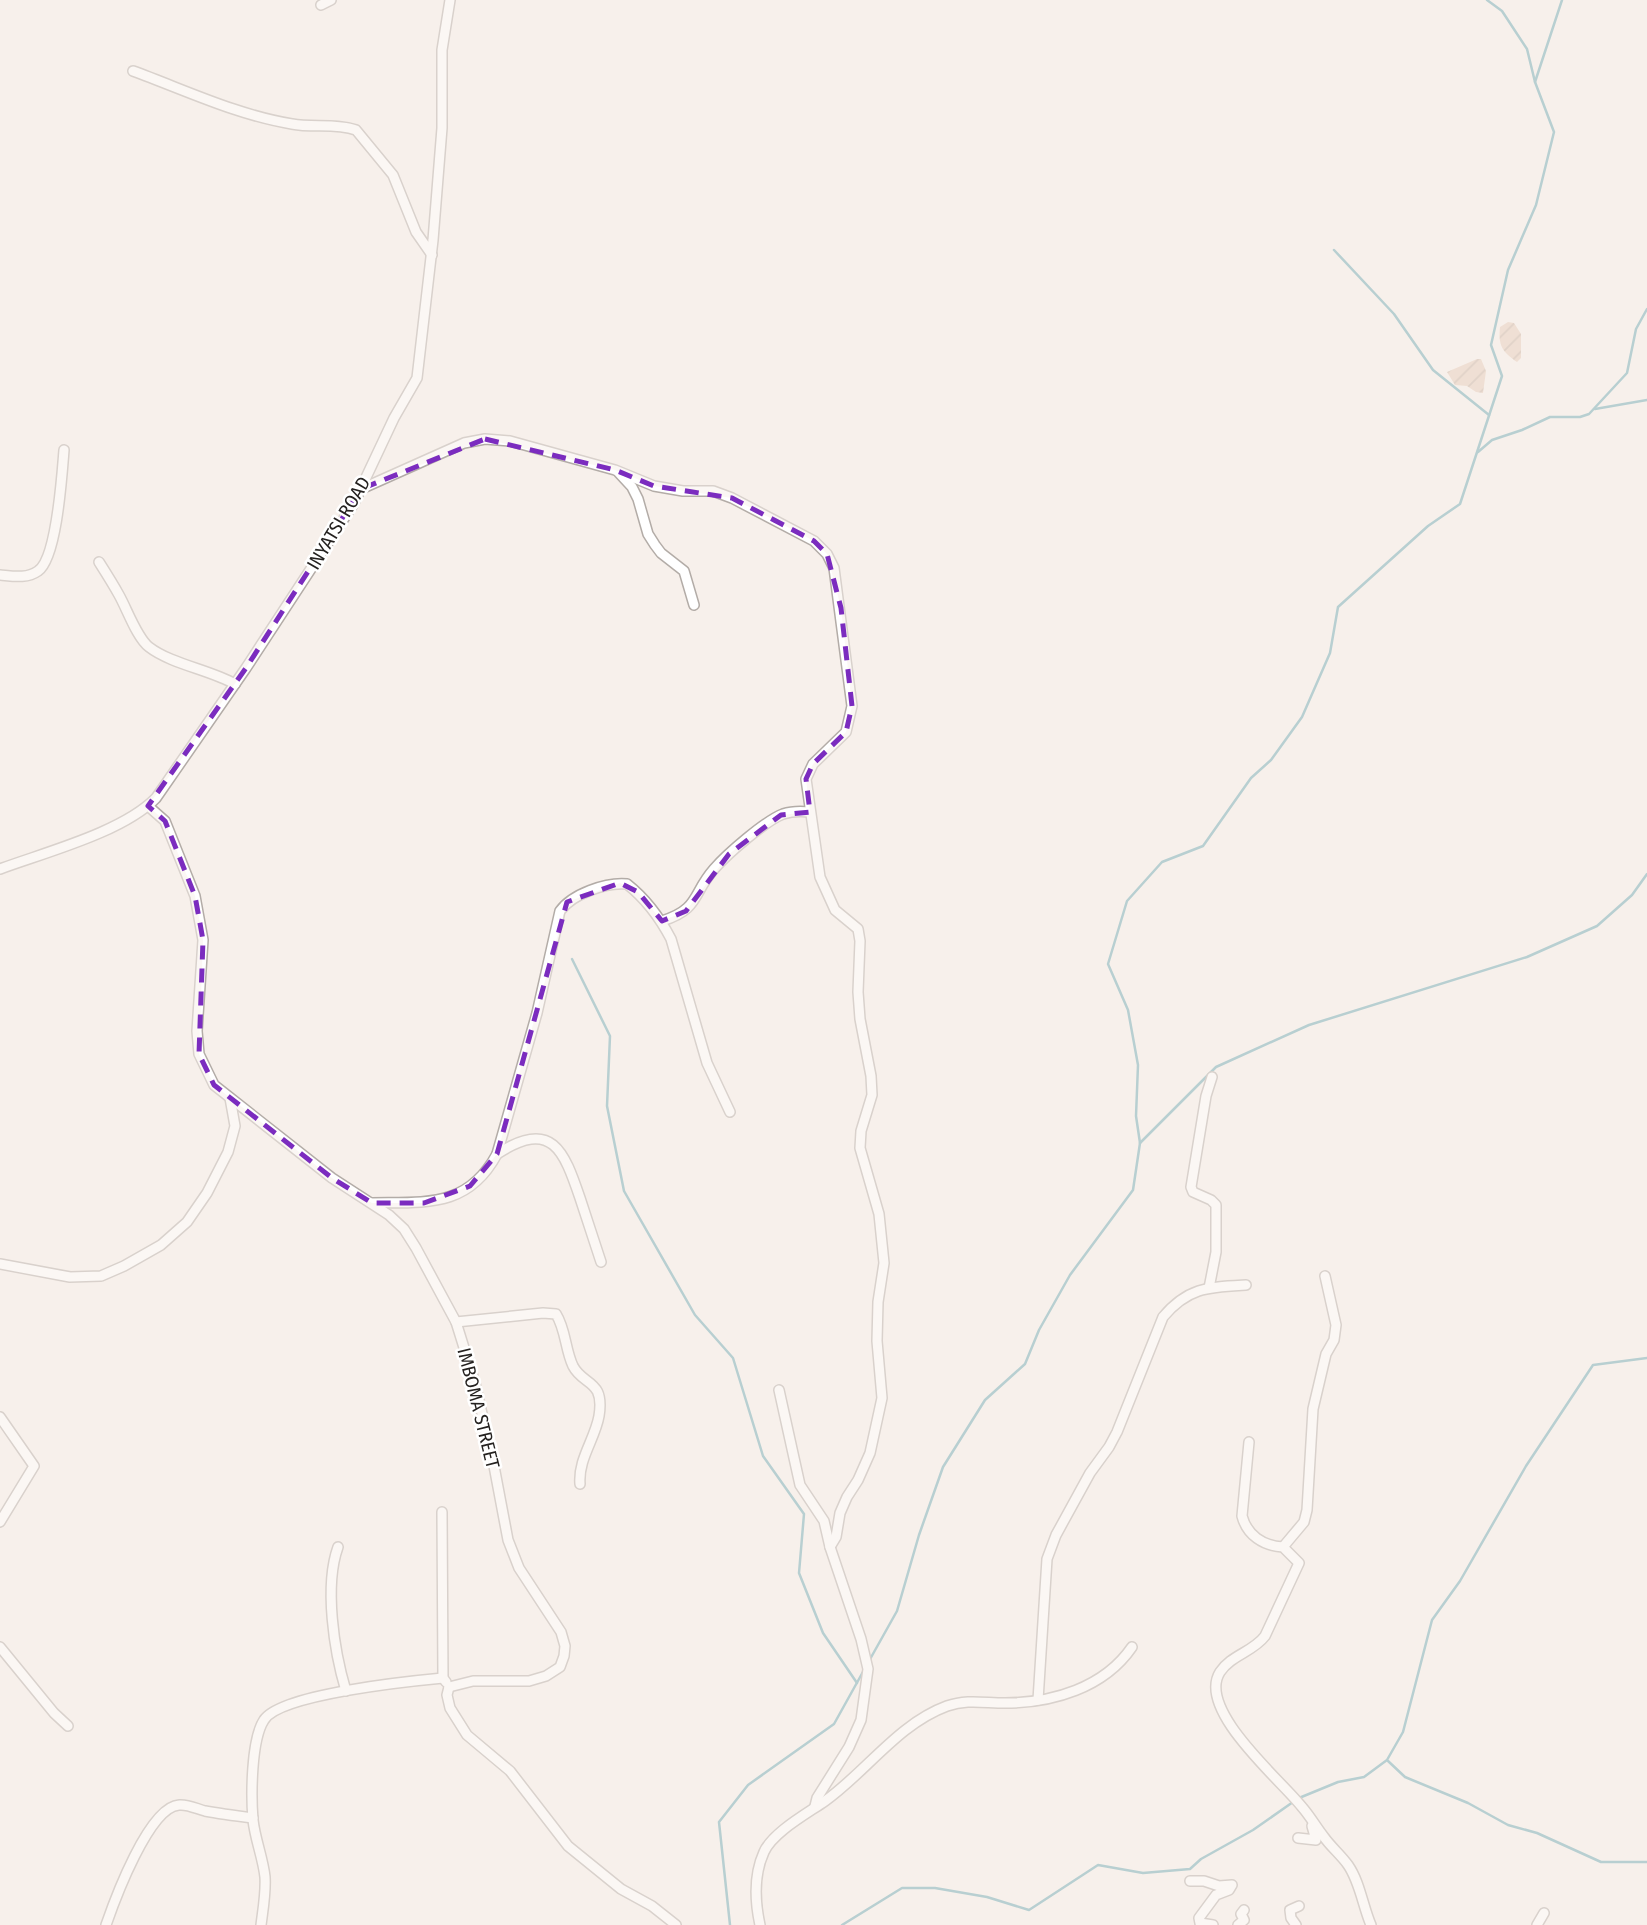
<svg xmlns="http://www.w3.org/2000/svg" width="1647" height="1925" font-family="'Fira Sans Condensed',sans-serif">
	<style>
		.garden { fill: url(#garden-furrows) }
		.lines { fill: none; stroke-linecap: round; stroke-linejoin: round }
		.stream { stroke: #6aa7b2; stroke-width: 2.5 }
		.minor-casing { stroke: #b3aca7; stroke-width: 12 }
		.minor { stroke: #fff; stroke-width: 9 }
		.marked { fill: none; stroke: #7b2cbf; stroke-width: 5; stroke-dasharray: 14 9; stroke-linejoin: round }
		.labels { text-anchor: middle; stroke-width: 5; stroke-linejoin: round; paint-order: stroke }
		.street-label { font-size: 19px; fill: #252220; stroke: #fff }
	</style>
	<defs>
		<pattern id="garden-furrows" width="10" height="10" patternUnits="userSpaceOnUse" patternTransform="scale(1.75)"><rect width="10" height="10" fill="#e5cbb8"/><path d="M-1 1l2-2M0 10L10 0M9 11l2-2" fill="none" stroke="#c4ae9e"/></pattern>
	</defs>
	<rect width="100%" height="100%" fill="#f7f0eb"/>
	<g class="garden">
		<path d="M 1508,322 L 1514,323 L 1521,334 L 1521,358 L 1517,362 C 1502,352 1498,345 1500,327 Z"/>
		<path d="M 1477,359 L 1481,359 L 1486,371 L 1483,393 L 1476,392 L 1467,386 L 1455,385 L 1447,372 Z"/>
	</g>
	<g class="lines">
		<g class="stream">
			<path d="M 1487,0 L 1502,11 L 1527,49 L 1535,82"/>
			<path d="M 1334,250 L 1394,314 L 1433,370 L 1489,415"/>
			<path d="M 1595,409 L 1647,400"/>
			<path d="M 1478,452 L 1492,440 L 1522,430 L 1550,417 L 1580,417 L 1589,414 L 1627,373 L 1636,329 L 1647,309"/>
			<path d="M 572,959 L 610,1036 L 607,1106 L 624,1191 L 695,1315 L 733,1358 L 763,1456 L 804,1514 L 799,1573 L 823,1633 L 857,1683"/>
			<path d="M 1140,1143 L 1216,1067 L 1309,1025 L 1527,957 L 1597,926 L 1632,895 L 1647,874"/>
			<path d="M 869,1661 L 897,1611 L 919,1535 L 943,1467 L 985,1400 L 1025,1364 L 1039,1330 L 1070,1275 L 1133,1190 L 1140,1143 L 1136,1116 L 1138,1065 L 1128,1010 L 1108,964 L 1127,901 L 1162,862 L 1203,846 L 1251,778 L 1271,760 L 1302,717 L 1330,653 L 1338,607 L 1428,526 L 1460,504 L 1502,376 L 1491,345 L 1508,270 L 1536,205 L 1554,132 L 1535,82 L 1562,0"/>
			<path d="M 1388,1761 L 1405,1777 L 1468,1803 L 1508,1825 L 1537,1833 L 1601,1862 L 1647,1862"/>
			<path d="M 1299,1798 L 1338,1782 L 1364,1777 L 1387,1760 L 1403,1732 L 1432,1620 L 1460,1581 L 1526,1466 L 1593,1365 L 1647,1358"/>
			<path d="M 730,1925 L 719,1822 L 748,1785 L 834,1724 L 864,1670"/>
			<path d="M 842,1925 L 902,1888 L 935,1888 L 987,1897 L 1029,1910 L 1098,1865 L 1143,1873 L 1190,1869 L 1201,1859 L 1253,1830 L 1293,1802"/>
		</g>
		<g class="minor-casing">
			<g id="minor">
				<path d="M 321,5 L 331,0"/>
				<path d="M 133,71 C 185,90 237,115 292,124 C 312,128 336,123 356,130 L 393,175 L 416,232 L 432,255"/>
				<path d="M 619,473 L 632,487 L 638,499 L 648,534 L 655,545 L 661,553 L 684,571 L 694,605"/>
				<path d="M 361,489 L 464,443 L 485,439 L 510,441 L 615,470 L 654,486 L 683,491 L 713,491 L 732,498 L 814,541 L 827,554 L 834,568 L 852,706 L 846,732 L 813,764 L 806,779 L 820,877 L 835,910 L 858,929 L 860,941 L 858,992 L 860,1019 L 871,1076 L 872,1095 L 861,1131 L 860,1148 L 879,1214 L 884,1263 L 878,1302 L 877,1341 L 882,1398 L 870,1453 L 858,1480 L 847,1497 L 840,1513 L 836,1537 L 830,1547"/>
				<path d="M 99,562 C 106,573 113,584 119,595 C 127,609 137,638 149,647 C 171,664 210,670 235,684"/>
				<path d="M 0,575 C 12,576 27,579 38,571 C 57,558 62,474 64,450"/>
				<path d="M 148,806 L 165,821 L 195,896 L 203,940 L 197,1031 L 199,1054 L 214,1085 L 332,1178 L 389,1215 L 404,1229 L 416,1248 L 456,1322 L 475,1383 L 494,1466 L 508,1540 L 519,1568 L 561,1632 L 565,1646 L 564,1656 L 560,1667 L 546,1676 L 529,1681 L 473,1681 L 449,1687"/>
				<path d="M 0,869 C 46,852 123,832 156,798 L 246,668 L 354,503 L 394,418 L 417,378 L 433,240 L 442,128 L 442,50 L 450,0"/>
				<path d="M 662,921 C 700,909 692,894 714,869 C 727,854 765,821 783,814 C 792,811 801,811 810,812"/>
				<path d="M 497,1154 C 552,1118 564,1151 580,1198 C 587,1219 594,1241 601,1262"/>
				<path d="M 372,1203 C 426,1202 468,1208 497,1154 L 537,1013 L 560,911 C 572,894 606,882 627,884 C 646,899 660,918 671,939 L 707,1063 L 730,1112"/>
				<path d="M 0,1264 L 70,1277 L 101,1276 L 124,1266 L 161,1245 L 187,1222 L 207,1193 L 228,1152 L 235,1126 L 230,1098"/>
				<path d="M 1209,1288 L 1216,1252 L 1216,1205 L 1211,1200 L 1193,1192 L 1191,1187 L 1206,1096 L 1212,1077"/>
				<path d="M 456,1322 L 543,1313 L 556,1314 C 566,1330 565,1349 573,1366 C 583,1386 605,1379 599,1416 C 595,1439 578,1459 580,1484"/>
				<path d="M 779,1390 L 800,1485 L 824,1521 L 830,1547 L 861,1639 L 868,1669 L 861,1720 L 849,1747 L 817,1798 L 815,1806"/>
				<path d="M 0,1417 L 34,1466 L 0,1522"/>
				<path d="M 1249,1442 L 1242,1516 C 1247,1535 1263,1546 1283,1547 L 1299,1563 L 1265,1636 C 1253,1652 1231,1655 1220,1672 C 1196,1710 1282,1781 1302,1807 C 1310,1816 1316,1827 1324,1837 C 1331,1847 1341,1855 1348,1865 C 1360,1882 1363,1907 1371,1925"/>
				<path d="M 442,1512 L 443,1678 L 446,1682"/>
				<path d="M 338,1547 C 324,1586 334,1651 346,1691"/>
				<path d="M 1283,1547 L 1304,1522 L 1307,1510 L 1313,1409 L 1326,1354 L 1334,1340 L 1336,1325 L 1325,1276"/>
				<path d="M 0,1647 L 54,1713 L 68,1726"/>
				<path d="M 449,1687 L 447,1695 L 450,1708 L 467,1735 L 510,1771 L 568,1846 L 621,1889 L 652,1906 L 676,1925"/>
				<path d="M 1038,1700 L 1047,1559 L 1056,1535 L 1090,1473 L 1109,1447 L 1117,1432 L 1163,1317 C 1188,1287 1209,1287 1246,1285"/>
				<path d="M 1298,1838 L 1316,1840 L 1312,1826"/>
				<path d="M 1190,1881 L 1204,1881 L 1219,1886 L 1232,1885 L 1229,1890 L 1216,1895 L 1199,1918 L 1200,1923 L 1213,1925"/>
				<path d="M 106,1925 C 115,1899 149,1807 179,1805 C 188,1804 197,1809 205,1811 C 221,1814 237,1816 253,1818"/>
				<path d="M 261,1925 C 263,1909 266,1893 265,1877 C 263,1858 255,1839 253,1820 C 251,1796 251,1740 264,1720 C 280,1694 411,1681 443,1678"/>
				<path d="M 760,1925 C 755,1902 754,1874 764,1852 C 773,1832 808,1813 825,1801 C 866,1772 898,1724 947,1706 C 967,1699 984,1703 1005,1703 C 1052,1703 1104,1688 1132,1647"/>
				<path d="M 1238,1925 L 1244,1920 L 1241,1914 L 1244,1910"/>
				<path d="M 1296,1925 L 1291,1918 L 1290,1910 L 1299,1906"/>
				<path d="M 1537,1925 L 1544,1913"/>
			</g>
		</g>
		<use href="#minor" class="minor"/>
	</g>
	<path d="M0 0H1647V1925H0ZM 485,439 L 615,470 L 654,486 L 732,498 L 814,541 L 827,554 L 841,608 L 852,706 L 846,732 L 813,764 L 806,779 L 810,812 L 781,815 L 729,854 L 686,911 L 662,921 L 638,892 L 620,883 L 567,902 L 497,1154 L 470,1186 L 424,1203 L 372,1203 L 332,1178 L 214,1085 L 199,1054 L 203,940 L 195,896 L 165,821 L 148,806 L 246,668 L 361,489 Z" fill="#f7f0eb" fill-opacity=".55" fill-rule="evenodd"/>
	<path class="marked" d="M 485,439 L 615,470 L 654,486 L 732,498 L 814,541 L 827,554 L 841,608 L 852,706 L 846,732 L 813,764 L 806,779 L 810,812 L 781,815 L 729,854 L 686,911 L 662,921 L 638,892 L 620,883 L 567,902 L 497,1154 L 470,1186 L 424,1203 L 372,1203 L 332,1178 L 214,1085 L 199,1054 L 203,940 L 195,896 L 165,821 L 148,806 L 246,668 L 361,489 Z"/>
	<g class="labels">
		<g class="street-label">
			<text transform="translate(338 523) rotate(-59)" y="7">INYATSI ROAD</text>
			<text transform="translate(479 1408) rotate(76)" y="7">IMBOMA STREET</text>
		</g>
	</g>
</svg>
